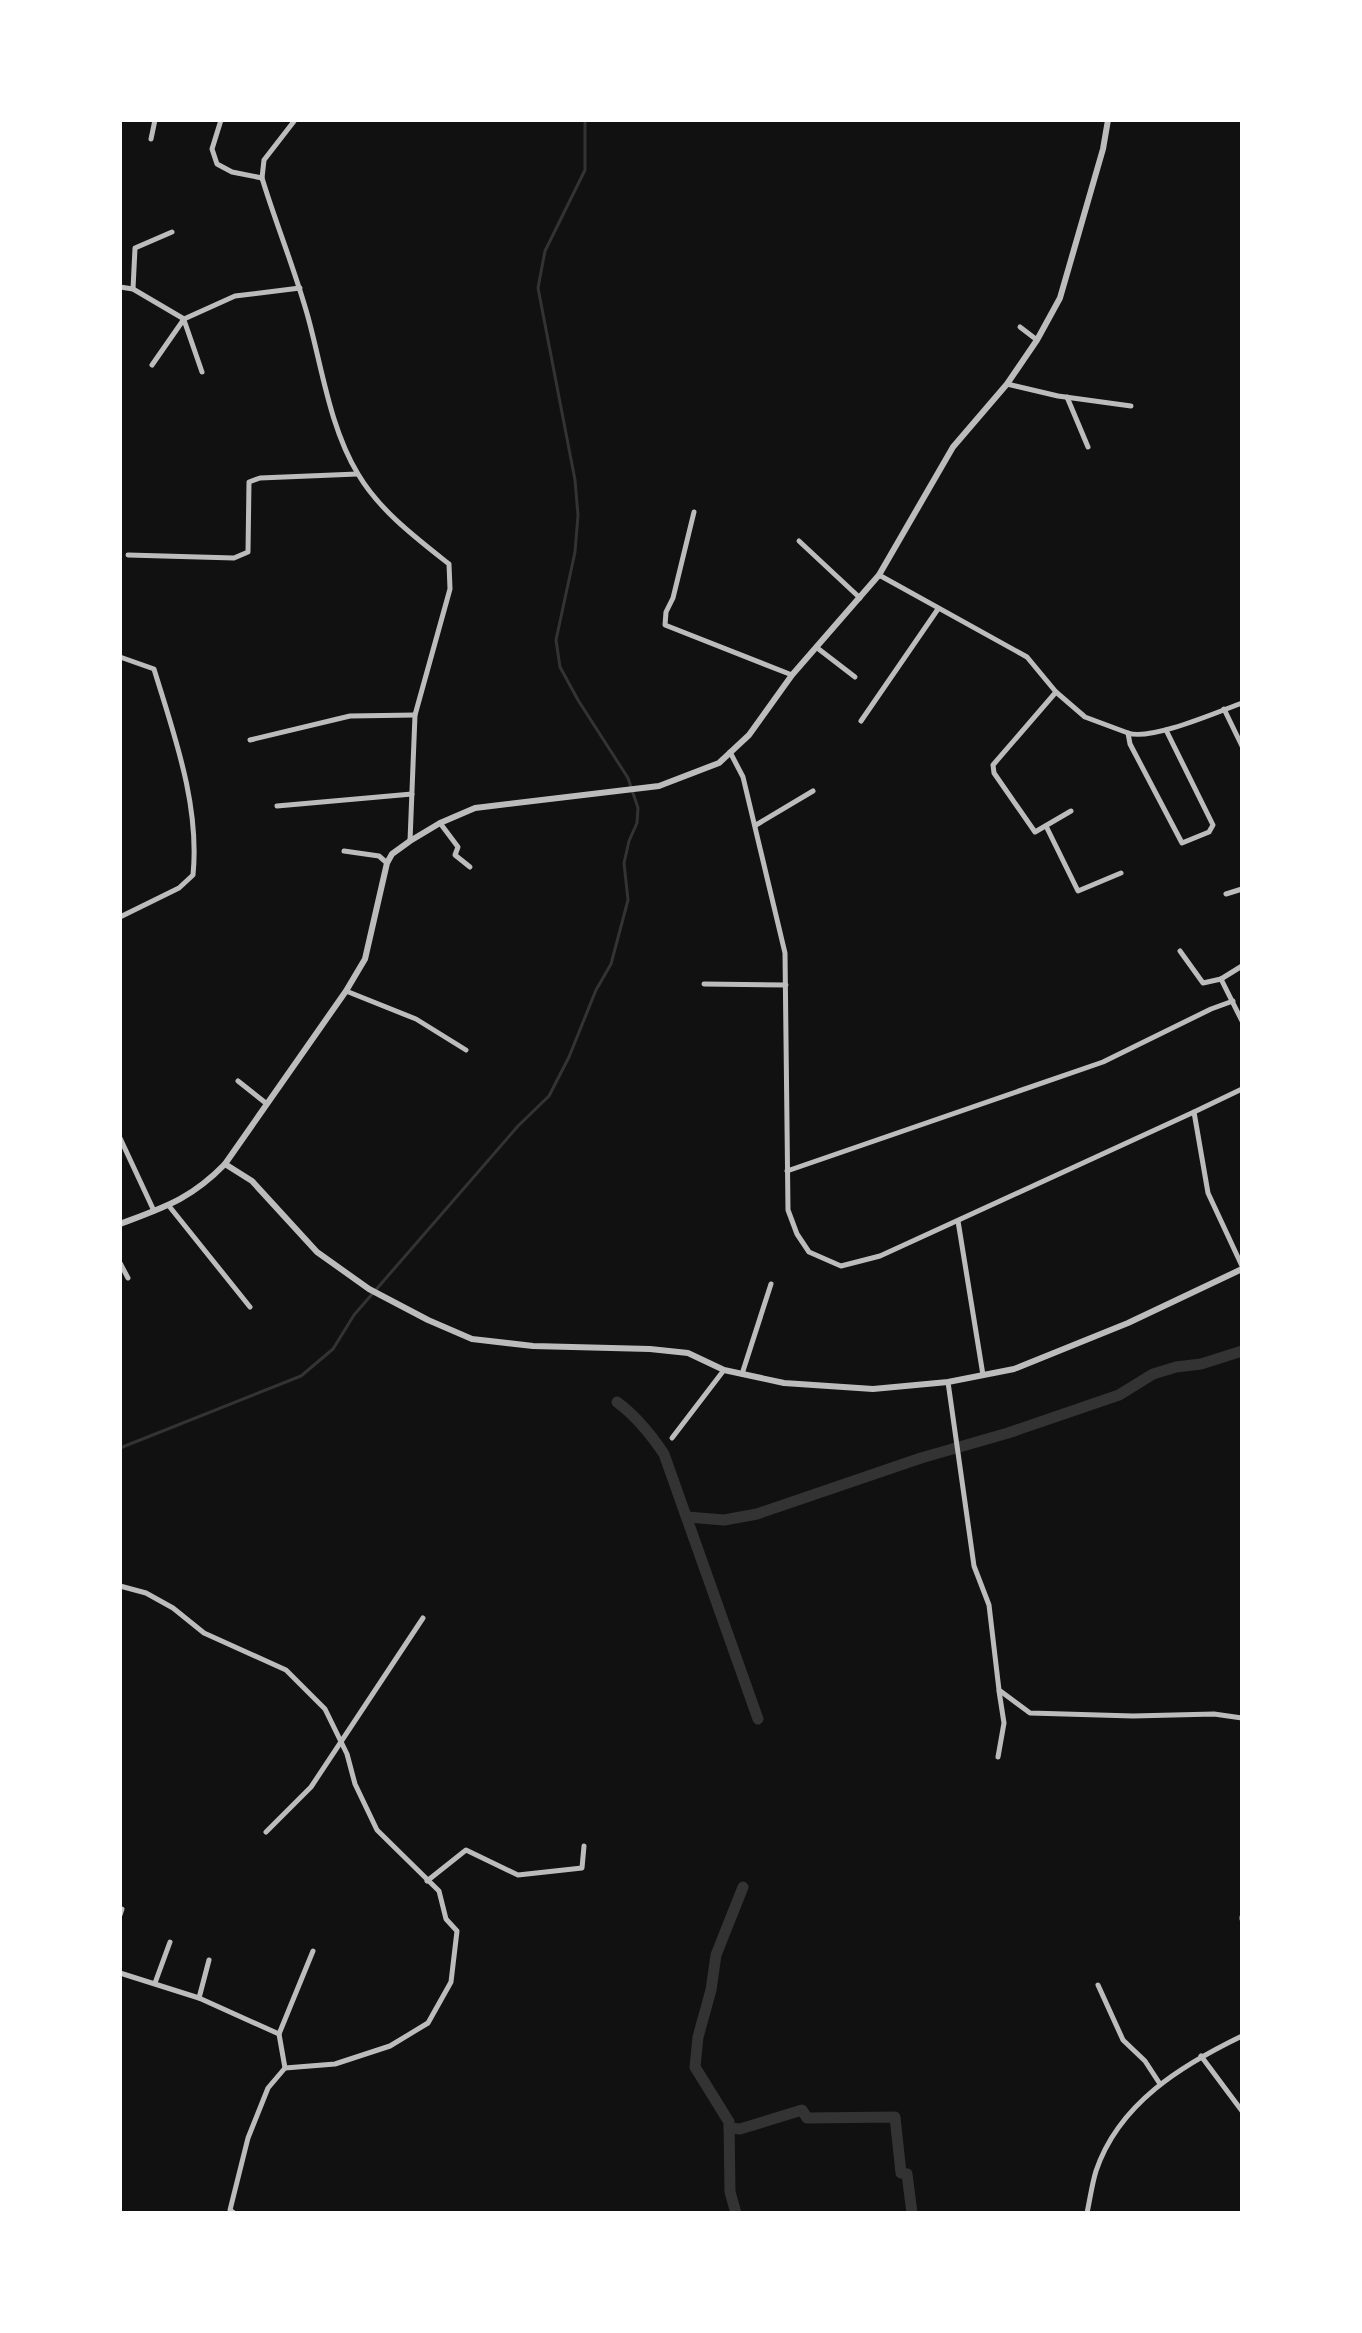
<svg xmlns="http://www.w3.org/2000/svg" width="1362" height="2333" font-family="'Fira Sans Condensed',sans-serif">
	<style>
		.lines { fill: none; stroke-linecap: round; stroke-linejoin: round }
		.stream { stroke: #333; stroke-width: 3 }
		.canal { stroke: #333; stroke-width: 11 }
		.minor { stroke: #bcbcbc; stroke-width: 5 }
		.tertiary { stroke: #bcbcbc; stroke-width: 6 }
	</style>
	<rect width="100%" height="100%" fill="#111"/>
	<g class="lines">
		<path class="stream" d="M 120,1448 L 301,1376 L 333,1349 L 354,1315 L 518,1126 L 549,1096 L 569,1057 L 596,990 L 611,964 L 628,900 L 624,863 L 629,841 L 637,823 L 638,808 L 628,778 L 578,700 L 560,667 L 556,640 L 575,552 L 578,515 L 575,480 L 538,288 L 545,251 L 585,170 L 585,120"/>
		<g class="canal">
			<path d="M 617,1402 C 636,1416 650,1433 664,1454 L 758,1719"/>
			<path d="M 687,1517 L 724,1520 L 757,1514 L 921,1458 L 1008,1433 L 1119,1395 L 1153,1374 L 1176,1367 L 1201,1364 L 1242,1351"/>
			<path d="M 729,2128 L 740,2129 L 802,2110 L 807,2118 L 895,2117 L 901,2173 L 907,2174 L 912,2213"/>
			<path d="M 736,2213 L 730,2192 L 729,2122 L 695,2067 L 698,2037 L 711,1990 L 716,1955 L 743,1887"/>
		</g>
		<g class="minor">
			<path d="M 221,120 L 212,149 L 217,164 L 232,172 L 262,178"/>
			<path d="M 295,120 L 264,160 L 262,178 C 276,224 295,270 308,317 C 322,368 330,428 358,474 C 379,510 416,538 449,564 L 450,589 L 415,715 L 410,841"/>
			<path d="M 151,139 L 155,120"/>
			<path d="M 120,287 L 133,289 L 184,319 L 235,296 L 300,288"/>
			<path d="M 133,289 L 135,248 L 172,232"/>
			<path d="M 184,320 L 202,372"/>
			<path d="M 1020,327 L 1037,340"/>
			<path d="M 152,365 L 184,319"/>
			<path d="M 1007,384 L 1058,396 L 1131,406"/>
			<path d="M 1067,397 L 1088,447"/>
			<path d="M 694,512 L 673,598 L 666,612 L 665,625 L 792,675"/>
			<path d="M 799,541 L 860,598"/>
			<path d="M 128,555 L 234,558 L 248,552 L 249,482 L 260,478 L 357,474"/>
			<path d="M 879,575 L 1027,657 L 1056,692 L 1085,717 L 1128,733 C 1151,741 1217,712 1242,703"/>
			<path d="M 816,647 L 855,677"/>
			<path d="M 120,657 L 154,669 C 174,735 200,805 193,875 L 179,888 L 120,917"/>
			<path d="M 1056,692 L 993,765 L 994,773 L 1035,832 L 1071,811"/>
			<path d="M 1224,709 L 1242,746"/>
			<path d="M 861,721 L 938,609"/>
			<path d="M 1128,733 L 1130,744 L 1182,843 L 1209,832 L 1213,825 L 1166,730"/>
			<path d="M 250,740 L 350,716 L 415,715"/>
			<path d="M 730,752 L 743,777 L 785,953 L 788,1210 L 797,1234 L 809,1252 L 841,1266 L 880,1256 L 1194,1112 L 1208,1193 L 1242,1266"/>
			<path d="M 277,806 L 412,794"/>
			<path d="M 440,823 L 458,847 L 455,855 L 470,867"/>
			<path d="M 756,825 L 813,791"/>
			<path d="M 1046,826 L 1078,891 L 1121,873"/>
			<path d="M 344,851 L 379,856 L 387,863"/>
			<path d="M 1226,894 L 1242,889"/>
			<path d="M 1180,951 L 1203,983 L 1221,979 L 1242,1021"/>
			<path d="M 1221,979 L 1242,966"/>
			<path d="M 704,984 L 786,985"/>
			<path d="M 346,991 L 416,1019 L 466,1050"/>
			<path d="M 238,1081 L 267,1104"/>
			<path d="M 1194,1112 L 1242,1089"/>
			<path d="M 120,1138 L 154,1211"/>
			<path d="M 787,1171 L 1103,1062 L 1211,1009 L 1233,1001"/>
			<path d="M 169,1206 L 250,1307"/>
			<path d="M 958,1221 L 983,1375"/>
			<path d="M 120,1263 L 128,1278"/>
			<path d="M 742,1374 L 771,1284"/>
			<path d="M 948,1382 L 974,1566 L 989,1605 L 999,1690 L 1030,1713 L 1133,1716 L 1214,1714 L 1242,1718"/>
			<path d="M 672,1438 L 724,1370"/>
			<path d="M 120,1586 L 146,1593 L 173,1608 L 204,1633 L 286,1670 L 325,1709 L 347,1754 L 355,1784 L 377,1830 L 439,1891 L 446,1919 L 457,1931 L 451,1982 L 428,2023 L 390,2046 L 335,2064 L 285,2068 L 268,2088 L 248,2138 L 230,2210 L 234,2213"/>
			<path d="M 998,1757 L 1004,1723 L 999,1691"/>
			<path d="M 266,1832 L 311,1787 L 423,1618"/>
			<path d="M 427,1881 L 466,1850 L 518,1875 L 582,1868 L 584,1846"/>
			<path d="M 120,1915 L 122,1909"/>
			<path d="M 1242,1917 L 1242,1919"/>
			<path d="M 120,1973 L 199,1998 L 279,2034"/>
			<path d="M 155,1983 L 170,1942"/>
			<path d="M 1098,1985 L 1123,2040 L 1145,2061 L 1160,2084"/>
			<path d="M 199,1998 L 209,1960"/>
			<path d="M 1201,2056 L 1242,2111"/>
			<path d="M 285,2068 L 279,2034 L 313,1951"/>
			<path d="M 1087,2213 C 1090,2199 1092,2184 1096,2171 C 1119,2103 1182,2065 1242,2036"/>
		</g>
		<g class="tertiary">
			<path d="M 225,1164 L 346,991 L 365,959 L 387,863 L 392,854 L 410,841 L 440,823 L 475,808 L 659,786 L 719,763 L 749,735 L 792,675 L 879,575 L 953,447 L 1007,384 L 1037,340 L 1060,298 L 1103,149 L 1108,120"/>
			<path d="M 120,1224 C 165,1207 191,1199 225,1164 L 252,1181 L 317,1252 L 369,1289 L 428,1320 L 472,1339 L 533,1346 L 650,1349 L 688,1353 L 724,1370 L 784,1383 L 873,1389 L 948,1382 L 1014,1369 L 1128,1323 L 1242,1269"/>
		</g>
	</g>
	<rect width="1362" height="2333" fill="none" stroke="#ffffff" stroke-width="244"/>
</svg>
